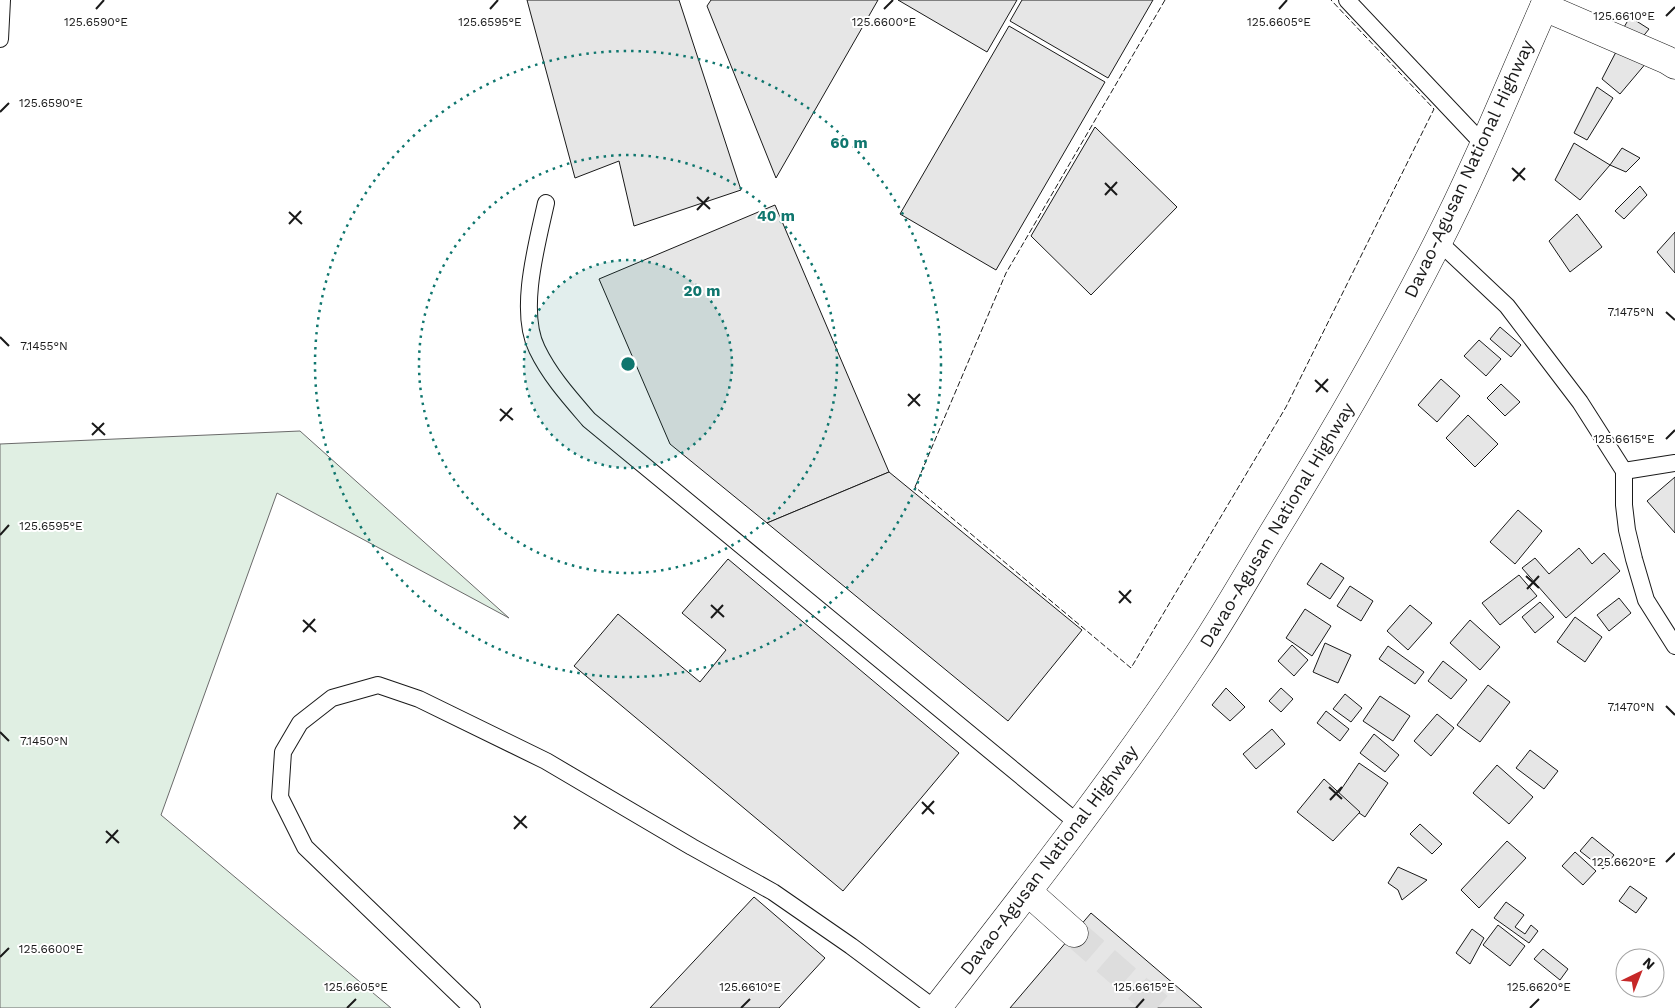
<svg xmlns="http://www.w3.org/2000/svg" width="1675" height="1008" font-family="'Work Sans',sans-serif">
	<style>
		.green { fill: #e0efe3; stroke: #6a6a6a }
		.building { fill: #e6e6e6; stroke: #1a1a1a }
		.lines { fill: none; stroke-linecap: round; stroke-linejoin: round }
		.secondary-tunnel { stroke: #ddd; stroke-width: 28; stroke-dasharray: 28 14; stroke-linecap: butt }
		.service-casing { stroke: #1a1a1a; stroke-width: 18 }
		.minor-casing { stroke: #1a1a1a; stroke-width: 29 }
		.secondary-casing { stroke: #1a1a1a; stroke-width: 29 }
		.primary-casing { stroke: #1a1a1a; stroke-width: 29 }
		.service { stroke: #fff; stroke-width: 16 }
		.minor { stroke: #fff; stroke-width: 28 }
		.secondary { stroke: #fff; stroke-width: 28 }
		.primary { stroke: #fff; stroke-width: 28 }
		.fence { stroke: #1a1a1a; stroke-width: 1; stroke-dasharray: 6 2.5; stroke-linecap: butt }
		.ticks { fill: none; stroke: #1a1a1a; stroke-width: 2 }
		.ring { fill: none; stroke: #0f766e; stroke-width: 2.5; stroke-dasharray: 2.5 5 }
		.labels { text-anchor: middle; stroke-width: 4; stroke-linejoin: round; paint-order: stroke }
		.street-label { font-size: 18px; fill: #1a1a1a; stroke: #fff }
		.ticks-label { font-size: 12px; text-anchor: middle; fill: #1a1a1a; stroke: #fff; stroke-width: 4; stroke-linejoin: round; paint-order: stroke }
		.centre { fill: #0f766e; stroke: #fff; stroke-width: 2.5 }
		.ring-label { font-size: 15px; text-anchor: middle; font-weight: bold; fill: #0f766e; stroke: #fff; stroke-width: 4; stroke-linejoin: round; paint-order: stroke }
	</style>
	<rect width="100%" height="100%" fill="#fff"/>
	<path class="green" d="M 300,431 L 509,618 L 277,493 L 161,815 L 391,1008 L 0,1008 L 0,444 Z"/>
	<g class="building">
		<path d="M 527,0 L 679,0 L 741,190 L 634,226 L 619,161 L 575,178 Z"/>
		<path d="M 711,0 L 878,0 L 776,178 L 707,6 Z"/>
		<path d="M 898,0 L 1017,0 L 987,52 Z"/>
		<path d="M 1022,0 L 1153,0 L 1108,78 L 1010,21 Z"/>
		<path d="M 1630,17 L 1649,29 L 1637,44 L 1617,39 Z"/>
		<path d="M 1009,26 L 1105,82 L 996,270 L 900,214 Z"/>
		<path d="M 1617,50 L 1647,62 L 1620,94 L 1602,79 Z"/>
		<path d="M 1597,87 L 1613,98 L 1587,140 L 1574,133 Z"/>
		<path d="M 1095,127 L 1177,207 L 1091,295 L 1031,236 Z"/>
		<path d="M 1574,143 L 1610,165 L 1580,200 L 1555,180 Z"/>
		<path d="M 1622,148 L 1640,158 L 1626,172 L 1610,165 Z"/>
		<path d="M 1640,186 L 1647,195 L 1624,219 L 1615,211 Z"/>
		<path d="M 775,205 L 889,472 L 767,523 L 670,444 L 599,279 Z"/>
		<path d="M 1577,214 L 1602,247 L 1570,272 L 1549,241 Z"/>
		<path d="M 1675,232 L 1675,273 L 1657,252 Z"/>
		<path d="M 1500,327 L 1521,345 L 1511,357 L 1490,339 Z"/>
		<path d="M 1479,340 L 1501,359 L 1486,376 L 1464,356 Z"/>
		<path d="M 1441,379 L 1460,396 L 1437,422 L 1418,405 Z"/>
		<path d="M 1501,384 L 1520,402 L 1505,416 L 1487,398 Z"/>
		<path d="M 1468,415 L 1498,444 L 1475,467 L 1446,438 Z"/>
		<path d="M 889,472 L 1082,630 L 1008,721 L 767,523 Z"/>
		<path d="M 1675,477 L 1675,533 L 1647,501 Z"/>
		<path d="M 1518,510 L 1542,531 L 1515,564 L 1490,542 Z"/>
		<path d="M 1579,548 L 1592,564 L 1604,553 L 1620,571 L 1566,618 L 1522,568 L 1535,558 L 1549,574 Z"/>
		<path d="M 728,559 L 959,753 L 843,891 L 574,666 L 618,614 L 700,682 L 726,650 L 682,613 Z"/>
		<path d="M 1321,563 L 1344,578 L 1330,599 L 1307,584 Z"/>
		<path d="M 1519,575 L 1537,596 L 1500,625 L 1482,603 Z"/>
		<path d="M 1350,586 L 1373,601 L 1361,621 L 1337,606 Z"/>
		<path d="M 1619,598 L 1631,613 L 1609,631 L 1597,615 Z"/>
		<path d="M 1540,602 L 1554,617 L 1535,633 L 1522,617 Z"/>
		<path d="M 1410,605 L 1432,623 L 1408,650 L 1387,631 Z"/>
		<path d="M 1305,609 L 1331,626 L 1312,656 L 1286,638 Z"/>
		<path d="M 1575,617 L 1602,637 L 1585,662 L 1557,642 Z"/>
		<path d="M 1470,620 L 1500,647 L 1480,670 L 1450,643 Z"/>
		<path d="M 1325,643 L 1351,655 L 1338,683 L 1313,672 Z"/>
		<path d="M 1292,645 L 1308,660 L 1294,676 L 1278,661 Z"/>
		<path d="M 1388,646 L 1424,672 L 1415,684 L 1379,659 Z"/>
		<path d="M 1443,661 L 1467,680 L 1451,699 L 1428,681 Z"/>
		<path d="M 1488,685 L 1510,702 L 1480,742 L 1457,725 Z"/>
		<path d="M 1226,688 L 1245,707 L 1230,721 L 1212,705 Z"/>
		<path d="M 1281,688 L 1293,699 L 1281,712 L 1269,701 Z"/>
		<path d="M 1345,694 L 1362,708 L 1351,722 L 1333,709 Z"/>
		<path d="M 1380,696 L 1410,716 L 1393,741 L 1363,721 Z"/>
		<path d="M 1326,711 L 1349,729 L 1340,741 L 1317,723 Z"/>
		<path d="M 1437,714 L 1454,728 L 1431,756 L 1414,741 Z"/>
		<path d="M 1272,729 L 1285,744 L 1256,769 L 1243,754 Z"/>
		<path d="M 1374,734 L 1399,755 L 1385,772 L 1360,753 Z"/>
		<path d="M 1530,750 L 1558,771 L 1544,789 L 1516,768 Z"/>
		<path d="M 1359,763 L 1388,783 L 1365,817 L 1336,797 Z"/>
		<path d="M 1497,765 L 1533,797 L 1509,824 L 1473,793 Z"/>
		<path d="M 1324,779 L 1360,812 L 1333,841 L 1297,812 Z"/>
		<path d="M 1420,824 L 1442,844 L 1432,854 L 1410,834 Z"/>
		<path d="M 1592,837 L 1614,855 L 1603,869 L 1580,851 Z"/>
		<path d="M 1507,841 L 1526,858 L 1479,908 L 1461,890 Z"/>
		<path d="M 1575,852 L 1596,871 L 1583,885 L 1562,866 Z"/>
		<path d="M 1398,867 L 1427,880 L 1402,900 L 1398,890 L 1388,883 Z"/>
		<path d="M 1630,886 L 1647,898 L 1636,913 L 1619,901 Z"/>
		<path d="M 754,897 L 825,958 L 779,1008 L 650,1008 Z"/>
		<path d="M 1506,902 L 1524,915 L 1515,927 L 1525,934 L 1531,925 L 1538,931 L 1529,943 L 1494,918 Z"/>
		<path d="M 1091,913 L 1202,1008 L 1010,1008 Z"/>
		<path d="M 1498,925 L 1525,946 L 1510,966 L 1483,945 Z"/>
		<path d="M 1472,929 L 1484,938 L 1470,964 L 1456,953 Z"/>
		<path d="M 1543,949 L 1568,969 L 1560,980 L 1534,959 Z"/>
	</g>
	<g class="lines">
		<path class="secondary-tunnel" d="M 1074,933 L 1160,1008"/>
		<g class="service-casing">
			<g id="service">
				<path d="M 1347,0 L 1484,145"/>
				<path d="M 0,39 L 2,0"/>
				<path d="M 546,203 C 537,244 518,311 537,349 C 550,376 570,398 589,420 L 1079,824"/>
				<path d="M 1439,242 L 1507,306 L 1580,402 L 1624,471 L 1624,505 L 1627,530 L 1634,559 L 1646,600 L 1675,646"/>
				<path d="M 1624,471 L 1675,463"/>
				<path d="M 472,1008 L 305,847 L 280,797 L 283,752 L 300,723 L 332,698 L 378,685 L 419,699 L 546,761 L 692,847 L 773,892 L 851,946 L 934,1008"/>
			</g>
		</g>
		<g class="minor-casing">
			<path id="minor" d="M 1544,7 L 1667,60 L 1675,65"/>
		</g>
		<g class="secondary-casing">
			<path id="secondary" d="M 1028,892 L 1074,933"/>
		</g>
		<g class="primary-casing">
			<path id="primary" d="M 937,1008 C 1026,894 1115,780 1195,660 C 1224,617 1249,572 1276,528 C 1333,435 1388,341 1437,244 C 1478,164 1511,81 1547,0"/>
		</g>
		<use href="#service" class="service"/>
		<use href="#minor" class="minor"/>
		<use href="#secondary" class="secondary"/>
		<use href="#primary" class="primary"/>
		<path class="fence" d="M 1165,0 L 1006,273 L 915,487 L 1131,668 L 1286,407 L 1434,109 L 1331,0"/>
	</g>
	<path class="ticks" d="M 96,9 L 104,0M 490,9 L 498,0M 884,9 L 893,0M 1279,9 L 1287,0M 1666,16 L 1675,7M 0,112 L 9,103M 1512,168 L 1525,180M 1513,181 L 1525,168M 1105,183 L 1117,195M 1105,195 L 1117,182M 697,197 L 710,209M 697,210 L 709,197M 289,212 L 302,224M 289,224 L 301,211M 1666,312 L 1675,320M 0,337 L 9,346M 1315,380 L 1328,392M 1316,392 L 1328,379M 908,394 L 920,406M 908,406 L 920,394M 500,409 L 513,420M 500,421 L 512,408M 92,423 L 105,435M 92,435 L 104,423M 1666,439 L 1675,430M 0,535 L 9,525M 1526,576 L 1539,588M 1527,589 L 1539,576M 1119,591 L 1131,603M 1119,603 L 1131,590M 711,605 L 724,617M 711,618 L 723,605M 303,620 L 316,632M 303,632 L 315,619M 1666,706 L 1675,715M 0,732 L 9,741M 1329,787 L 1342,799M 1330,800 L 1342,787M 922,802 L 934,814M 922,814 L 934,801M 514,816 L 527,828M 514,829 L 526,816M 106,831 L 119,843M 106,843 L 118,830M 1666,862 L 1675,853M 0,957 L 9,948M 347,1008 L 356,999M 741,1008 L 750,999M 1136,1008 L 1144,999M 1530,1008 L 1539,999"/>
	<circle cx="628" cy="364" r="104" fill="#0f766e" fill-opacity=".12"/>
	<g class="ring">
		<circle cx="628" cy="364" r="104"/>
		<circle cx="628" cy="364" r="209"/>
		<circle cx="628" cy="364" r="313"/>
	</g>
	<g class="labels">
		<g class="street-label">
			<text transform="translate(1469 169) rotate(-65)" y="6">Davao-Agusan National Highway</text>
			<text transform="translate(1277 525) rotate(-59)" y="6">Davao-Agusan National Highway</text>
			<text transform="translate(1049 860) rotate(-53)" y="6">Davao-Agusan National Highway</text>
		</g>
	</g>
	<g class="ticks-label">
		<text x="1624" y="20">125.6610°E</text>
		<text x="884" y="26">125.6600°E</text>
		<text x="1279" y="26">125.6605°E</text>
		<text x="96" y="26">125.6590°E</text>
		<text x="490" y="26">125.6595°E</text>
		<text x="51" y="107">125.6590°E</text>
		<text x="1631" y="316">7.1475°N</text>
		<text x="44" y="350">7.1455°N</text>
		<text x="1624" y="443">125.6615°E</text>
		<text x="51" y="530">125.6595°E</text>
		<text x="1631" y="711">7.1470°N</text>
		<text x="44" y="745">7.1450°N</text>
		<text x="1624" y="866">125.6620°E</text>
		<text x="51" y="953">125.6600°E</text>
		<text x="356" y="991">125.6605°E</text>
		<text x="750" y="991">125.6610°E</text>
		<text x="1144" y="991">125.6615°E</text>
		<text x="1539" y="991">125.6620°E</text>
	</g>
	<circle cx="628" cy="364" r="8" class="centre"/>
	<g class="ring-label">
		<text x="849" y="148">60 m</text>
		<text x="776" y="221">40 m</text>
		<text x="702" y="296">20 m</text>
	</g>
	<g transform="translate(1640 973) rotate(43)"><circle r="24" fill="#ffffff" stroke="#a3a3a3"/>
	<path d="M0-4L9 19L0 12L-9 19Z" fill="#c62828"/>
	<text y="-8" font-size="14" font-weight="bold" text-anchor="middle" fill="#1a1a1a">N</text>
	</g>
</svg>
